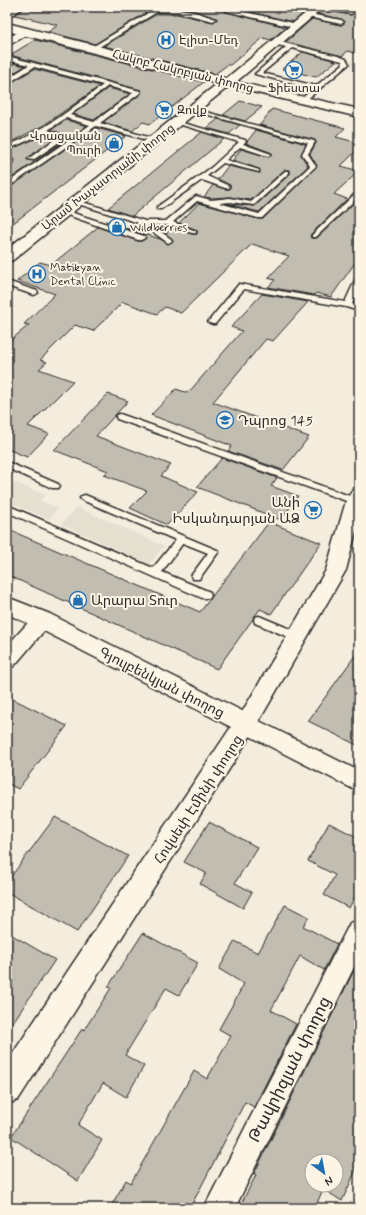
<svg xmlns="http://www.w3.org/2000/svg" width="366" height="1215" font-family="Mynerve,'Noto Sans Armenian',sans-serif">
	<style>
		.built { fill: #e5dfd0 }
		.building { fill: #c2bdb1; stroke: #2b2b2b; fill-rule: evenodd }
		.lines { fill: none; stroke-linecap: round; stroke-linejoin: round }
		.service-casing { stroke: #2b2b2b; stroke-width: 3 }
		.minor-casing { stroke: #2b2b2b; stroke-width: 3 }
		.tertiary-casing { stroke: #2b2b2b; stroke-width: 3 }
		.service { fill: #fcf5e5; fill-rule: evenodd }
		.minor { fill: #fcf5e5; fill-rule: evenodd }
		.tertiary { fill: #fcf5e5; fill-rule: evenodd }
		.labels { text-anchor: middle; stroke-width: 4; stroke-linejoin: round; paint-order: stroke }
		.far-poi-label { font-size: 12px; fill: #2b2b2b; stroke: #fcf5e5; text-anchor: start }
		.far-street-label { font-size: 12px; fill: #2b2b2b; stroke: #fcf5e5 }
		.poi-label { font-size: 14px; fill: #2b2b2b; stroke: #fcf5e5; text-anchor: start }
		.street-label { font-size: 14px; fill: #2b2b2b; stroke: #fcf5e5 }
		.near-street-label { font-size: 17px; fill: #2b2b2b; stroke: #fcf5e5 }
	</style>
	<rect width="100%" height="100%" fill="#f4edde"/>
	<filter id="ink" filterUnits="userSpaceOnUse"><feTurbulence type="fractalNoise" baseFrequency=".025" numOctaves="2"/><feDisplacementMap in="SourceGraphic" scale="8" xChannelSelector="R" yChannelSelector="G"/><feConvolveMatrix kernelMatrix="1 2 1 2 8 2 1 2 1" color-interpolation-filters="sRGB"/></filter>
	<g filter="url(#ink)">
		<g class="built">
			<path d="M 7,479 L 45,495 L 40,501 L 58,508 L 49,519 L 7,501 Z"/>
			<path d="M 77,507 L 164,546 L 149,564 L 61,524 Z"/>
		</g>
		<g class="building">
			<path d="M 26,7 L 166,7 L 152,9 L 95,44 L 48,32 L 58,25 L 15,15 Z"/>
			<path d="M 174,7 L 227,7 L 224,9 L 226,12 L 286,27 L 271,40 L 263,38 L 230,65 L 227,65 L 215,74 L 104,46 L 157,14 L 177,14 L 213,22 L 217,19 L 216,18 L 192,10 Z"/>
			<path d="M 230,7 L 311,7 L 293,22 Z"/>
			<path d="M 337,7 L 359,7 L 359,54 L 348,51 L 342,56 L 286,42 L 312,19 L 341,25 L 345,22 L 341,19 L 318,14 L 323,10 L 351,15 L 355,12 L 354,11 Z"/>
			<path d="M 35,40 L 204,82 L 150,124 L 143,122 L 132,131 L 103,122 L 141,94 L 141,90 L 10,55 Z"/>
			<path d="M 303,52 L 336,61 L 316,77 L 282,69 Z"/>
			<path d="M 7,62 L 25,66 L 7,77 Z"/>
			<path d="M 34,69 L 100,86 L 44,125 L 7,144 L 7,85 Z"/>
			<path d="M 108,88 L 130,94 L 94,120 L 73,114 Z"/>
			<path d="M 240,101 L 262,107 L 245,121 L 223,115 Z"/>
			<path d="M 272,109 L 345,128 L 336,137 L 359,143 L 359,148 L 341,166 L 359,171 L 334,194 L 347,199 L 310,235 L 311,238 L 317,238 L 355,202 L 359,204 L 359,257 L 331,297 L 316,293 L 314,295 L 268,287 L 275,280 L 268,278 L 289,256 L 252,244 L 181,313 L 165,307 L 157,314 L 123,302 L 93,331 L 75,325 L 40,360 L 47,362 L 39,369 L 73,381 L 28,426 L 49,434 L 27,457 L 7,449 L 7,343 L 29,325 L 24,324 L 55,294 L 17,281 L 40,262 L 51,265 L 98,227 L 138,241 L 142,241 L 146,238 L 144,235 L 106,221 L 160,239 L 169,244 L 173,240 L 166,234 L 172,228 L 192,234 L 197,234 L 197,230 L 179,223 L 199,203 L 258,219 L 263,219 L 317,166 L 310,154 L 316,143 L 315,140 L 260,125 Z"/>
			<path d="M 218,119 L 240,125 L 229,134 L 207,128 Z"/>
			<path d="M 66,120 L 87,126 L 7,181 L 7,164 L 12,164 L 15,161 L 7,156 L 7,151 L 44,135 L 55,138 L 27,159 L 28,160 L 34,161 L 66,139 L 66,135 L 51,130 Z"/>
			<path d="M 96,128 L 126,136 L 7,228 L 7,189 Z"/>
			<path d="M 256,130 L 306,144 L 301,155 L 308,166 L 259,212 L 227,204 L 255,206 L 290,174 L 290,170 L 284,170 L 251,200 L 230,197 L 211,198 L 204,197 L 213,185 L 225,189 L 230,189 L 230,185 L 218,179 L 228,166 L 260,173 L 259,169 L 233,160 L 241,149 L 268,157 L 272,155 L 272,153 L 246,143 Z"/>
			<path d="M 202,132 L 224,139 L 132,216 L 108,208 Z"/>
			<path d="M 262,294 L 308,302 L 273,341 L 266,339 L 213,402 L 309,437 L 283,470 L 228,451 L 232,446 L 151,415 L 176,389 L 188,393 L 242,331 L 231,327 Z"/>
			<path d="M 108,394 L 128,401 L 96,436 L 171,465 L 161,476 L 198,492 L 167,525 L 130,508 L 147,491 L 104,475 L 108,471 L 54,450 Z"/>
			<path d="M 222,458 L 277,478 L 271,486 L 298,496 L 281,520 L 197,487 Z"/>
			<path d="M 269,522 L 321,543 L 271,614 L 260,609 L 217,669 L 7,575 L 7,529 L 200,612 Z"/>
			<path d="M 359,650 L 359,746 L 308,721 Z"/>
			<path d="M 7,696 L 67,726 L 18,789 L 7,783 Z"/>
			<path d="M 55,817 L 128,856 L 77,932 L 7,892 L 7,882 Z"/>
			<path d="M 209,822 L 257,847 L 235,883 L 252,892 L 243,908 L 200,884 L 206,873 L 184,862 Z"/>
			<path d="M 329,823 L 359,838 L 359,889 L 349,908 L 324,895 L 335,875 L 308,861 Z"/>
			<path d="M 285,905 L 309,917 L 303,926 L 337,944 L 324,970 L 300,956 L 271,1010 L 296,1024 L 254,1107 L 245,1102 L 190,1208 L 110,1208 L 126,1180 L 131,1183 L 194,1071 L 207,1079 L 231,1036 L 219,1029 L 244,984 L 219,969 L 235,941 L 258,953 Z"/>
			<path d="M 7,932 L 55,960 L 7,1031 Z"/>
			<path d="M 143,933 L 198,963 L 179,995 L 166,988 L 125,1055 L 144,1066 L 126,1097 L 103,1083 L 78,1125 L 102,1140 L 78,1181 L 11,1137 L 82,1029 L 84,1030 L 111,988 L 108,987 Z"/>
			<path d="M 359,960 L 359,1163 L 342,1201 L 323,1189 L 315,1208 L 239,1208 L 256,1175 L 254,1174 ZM 312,1161 L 336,1161 L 336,1185 L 312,1185 Z"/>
		</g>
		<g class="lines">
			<g class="service-casing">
				<g id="service">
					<path d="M 18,7 L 25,7 L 7,18 L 7,14 Z"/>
					<path d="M 318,7 L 330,7 L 354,12 L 351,14 Z"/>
					<path d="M 170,8 L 192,11 L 216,19 L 213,21 L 177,12 L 157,12 L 94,50 L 89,49 L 153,10 Z"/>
					<path d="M 228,8 L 297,24 L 300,26 L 297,28 L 226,11 L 226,9 Z"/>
					<path d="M 310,14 L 341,20 L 344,22 L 341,24 L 308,17 L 307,16 Z"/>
					<path d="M 276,41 L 338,56 L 346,59 L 349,64 L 305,101 L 301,101 L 301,99 L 313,89 L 255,74 L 286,47 L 274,44 L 273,43 ZM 292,48 L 342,61 L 343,64 L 316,86 L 262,73 Z"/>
					<path d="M 7,56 L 140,91 L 140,93 L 100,123 L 158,140 L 155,142 L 96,126 L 7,188 L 7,183 L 90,125 L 66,118 L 48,130 L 65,136 L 65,138 L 33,160 L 28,159 L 58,137 L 44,133 L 7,150 L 7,146 C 43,132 72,108 103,85 L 34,67 L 7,84 L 7,79 L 29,65 L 7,60 ZM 108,86 L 133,93 L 94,122 L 70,115 Z"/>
					<path d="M 191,108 L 314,141 L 315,142 L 308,154 L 316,166 L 262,218 L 258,218 L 197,201 L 173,222 L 196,231 L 196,233 L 192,233 L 167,225 L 151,225 L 171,239 L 172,241 L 168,243 L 142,224 L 75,203 L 75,201 L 79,201 L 145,221 L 166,221 L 196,196 L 211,200 L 230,198 L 251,202 L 285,171 L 289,171 L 289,173 L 254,205 L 230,202 L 219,203 L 259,214 L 310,166 L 302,154 L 308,143 L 191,110 Z"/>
					<path d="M 175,121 L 245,140 L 246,141 L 243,144 L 271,154 L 268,156 L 240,147 L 226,160 L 259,170 L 259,172 L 223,163 L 207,176 L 229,186 L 229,188 L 225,188 L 202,180 L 161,209 L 157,209 L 157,207 L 212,167 L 239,142 L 175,123 Z"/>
					<path d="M 7,157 L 14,161 L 11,163 L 7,162 Z"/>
					<path d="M 359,190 L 359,196 L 316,237 L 312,237 L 312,235 Z"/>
					<path d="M 64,210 L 144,236 L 145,238 L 141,240 L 138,240 L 62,213 L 62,211 Z"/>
					<path d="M 356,278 L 359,278 L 359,289 L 352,304 L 359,306 L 359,311 L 346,307 L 244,289 L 215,324 L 212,324 L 208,322 L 239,284 L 345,302 Z"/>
					<path d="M 7,281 L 37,291 L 38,293 L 34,295 L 7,286 Z"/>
					<path d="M 120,414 L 358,499 L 359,502 L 355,504 L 352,503 L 117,419 L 116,417 L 117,415 Z"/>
					<path d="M 7,462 L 58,484 L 60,486 L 58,488 L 52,488 L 7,468 Z"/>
					<path d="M 85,495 L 217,550 L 219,552 L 217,554 L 199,579 L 193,579 L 191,576 L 208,553 L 183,543 L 162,572 L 210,592 L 211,595 L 210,598 L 202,598 L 7,512 L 7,505 L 153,568 L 176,540 L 82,500 L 80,498 L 82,496 Z"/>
					<path d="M 259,616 L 302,634 L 303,637 L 302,640 L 298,641 L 255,623 L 254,620 L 255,617 Z"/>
				</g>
			</g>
			<g class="minor-casing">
				<g id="minor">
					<path d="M 313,7 L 324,7 L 236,82 L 359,109 L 359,117 L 223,85 L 221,83 L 223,81 Z"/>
					<path d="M 25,29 L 30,32 L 29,34 L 7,46 L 7,38 Z"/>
					<path d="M 359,487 L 359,520 L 346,570 L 259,721 L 359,771 L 359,792 L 238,730 L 235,724 L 326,570 L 346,501 L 353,489 Z"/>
					<path d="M 42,612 L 49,615 L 52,620 L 49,625 L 14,666 L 7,668 L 7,646 L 35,615 Z"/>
					<path d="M 359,919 L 359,957 L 235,1208 L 204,1208 L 350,923 Z"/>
				</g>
			</g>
			<g class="tertiary-casing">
				<g id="tertiary">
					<path d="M 7,23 L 232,80 L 233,83 L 13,260 L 7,262 L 7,249 L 217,84 L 7,31 Z"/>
					<path d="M 7,597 L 50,614 L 254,717 L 258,724 L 18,1100 L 7,1104 L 7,1062 L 231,727 L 34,626 L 7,614 Z"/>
				</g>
			</g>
			<use href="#service" class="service"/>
			<use href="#minor" class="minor"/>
			<use href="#tertiary" class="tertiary"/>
		</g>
	</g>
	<defs>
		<g id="hospital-ring" transform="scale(0.9)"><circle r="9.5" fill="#fcf5e5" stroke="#1f6fb2" stroke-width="1.5"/><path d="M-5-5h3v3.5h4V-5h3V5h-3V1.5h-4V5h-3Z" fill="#1f6fb2"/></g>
		<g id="supermarket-ring" transform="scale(0.9)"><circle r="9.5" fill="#fcf5e5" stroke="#1f6fb2" stroke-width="1.5"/><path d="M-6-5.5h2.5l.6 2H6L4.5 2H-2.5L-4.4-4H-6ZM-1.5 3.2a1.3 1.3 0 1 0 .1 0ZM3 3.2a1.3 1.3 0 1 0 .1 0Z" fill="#1f6fb2"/></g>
		<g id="shop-ring" transform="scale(0.9)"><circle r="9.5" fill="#fcf5e5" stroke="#1f6fb2" stroke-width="1.5"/><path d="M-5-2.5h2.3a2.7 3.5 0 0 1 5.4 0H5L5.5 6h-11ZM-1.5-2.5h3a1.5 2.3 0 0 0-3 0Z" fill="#1f6fb2"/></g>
		<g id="school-ring" transform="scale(0.9)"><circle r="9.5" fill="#fcf5e5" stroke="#1f6fb2" stroke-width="1.5"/><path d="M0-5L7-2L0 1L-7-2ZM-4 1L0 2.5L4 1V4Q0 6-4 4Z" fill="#1f6fb2"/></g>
	</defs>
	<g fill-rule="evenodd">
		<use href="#hospital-ring" x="166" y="40"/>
		<use href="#supermarket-ring" x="294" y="70"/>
		<use href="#supermarket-ring" x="164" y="110"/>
		<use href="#shop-ring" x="114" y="143"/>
		<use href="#shop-ring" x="117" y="227"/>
		<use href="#hospital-ring" x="37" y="274"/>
		<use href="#school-ring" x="225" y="420"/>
		<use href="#supermarket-ring" x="313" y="510"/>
		<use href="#shop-ring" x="78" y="600"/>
	</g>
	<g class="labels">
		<g class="far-poi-label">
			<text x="179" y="44">Էլիտ-Մեդ</text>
			<text x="294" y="92" text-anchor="middle">Ֆիեստա</text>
			<text x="177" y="114">Զովք</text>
			<text x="101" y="140" text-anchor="end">Վրացական<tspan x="101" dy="14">Պուրի</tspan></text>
			<text x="130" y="231">Wildberries</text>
			<text x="50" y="271">Matikyan<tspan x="50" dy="14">Dental Clinic</tspan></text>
		</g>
		<g class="far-street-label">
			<text transform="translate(183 71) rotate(14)" y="4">Հակոբ Հակոբյան փողոց</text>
			<text transform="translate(108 177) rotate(-38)" y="4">Արամ Խաչատրյանի փողոց</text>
		</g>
		<g class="poi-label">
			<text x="238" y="425">Դպրոց 145</text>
			<text x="300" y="507" text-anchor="end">Անի<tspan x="300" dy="16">Իսկանդարյան ԱՁ</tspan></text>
			<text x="91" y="605">Արարա Տուր</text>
		</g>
		<g class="street-label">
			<text transform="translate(162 682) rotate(27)" y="5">Գյուլբենկյան փողոց</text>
			<text transform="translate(198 799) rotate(-57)" y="5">Հովսեփ Էմինի փողոց</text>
		</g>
		<g class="near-street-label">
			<text transform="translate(289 1069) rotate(-63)" y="6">Թավրիզյան փողոց</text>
		</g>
	</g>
	<rect width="366" height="1215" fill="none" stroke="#fcf5e5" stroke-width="24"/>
	<rect x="12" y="12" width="342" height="1191" fill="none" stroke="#2b2b2b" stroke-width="1.5" filter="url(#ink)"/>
	<g transform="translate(324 1173) rotate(148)"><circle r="19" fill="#fcf5e5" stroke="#a8a49b"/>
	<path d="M0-3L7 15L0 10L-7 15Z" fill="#1f6fb2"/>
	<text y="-6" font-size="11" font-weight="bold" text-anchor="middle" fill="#2b2b2b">N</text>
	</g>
</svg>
